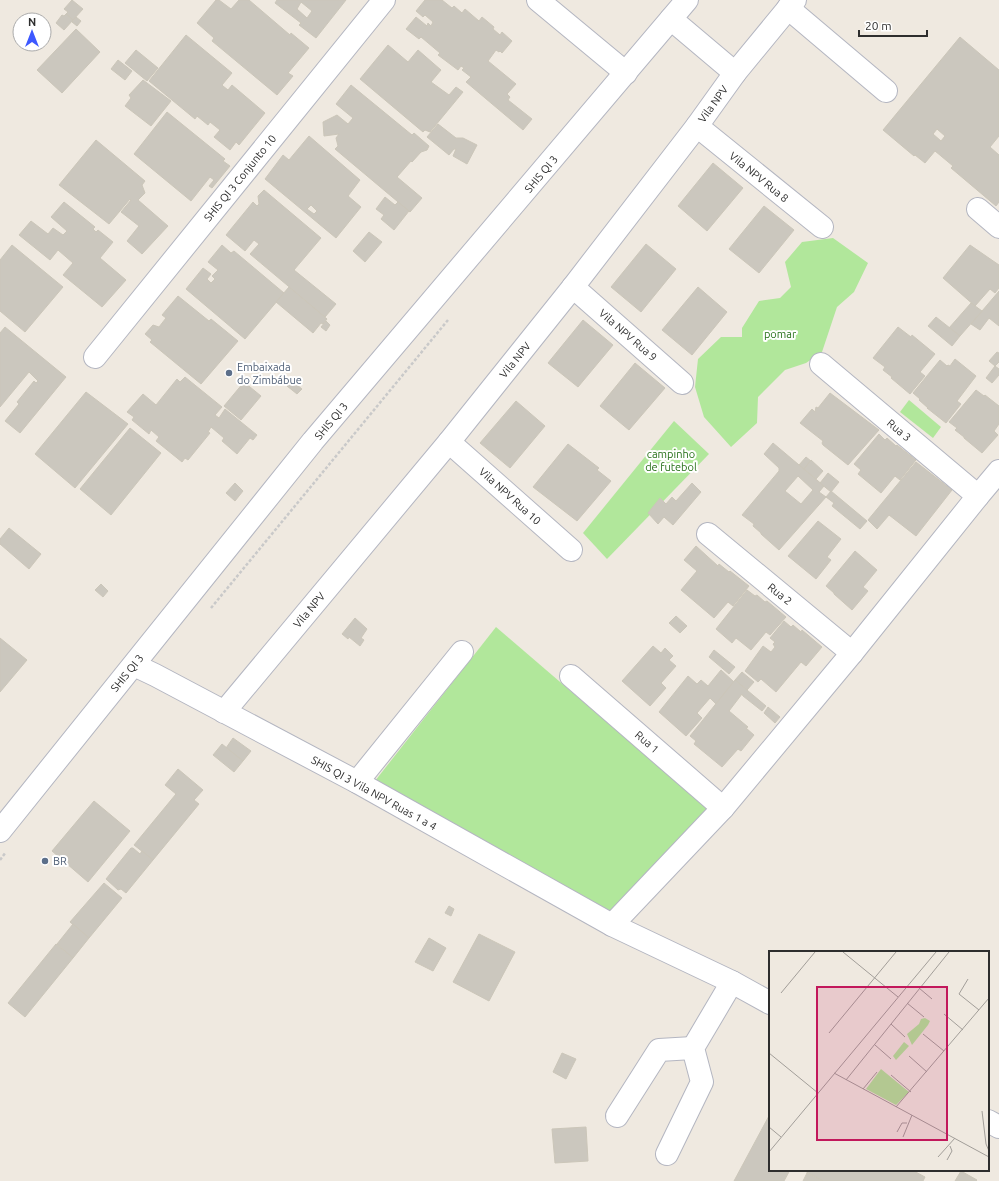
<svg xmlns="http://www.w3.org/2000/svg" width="999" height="1181" font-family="Ubuntu,sans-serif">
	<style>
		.green { fill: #b1e79b }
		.building { fill: #cbc7be; stroke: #cbc6b9; fill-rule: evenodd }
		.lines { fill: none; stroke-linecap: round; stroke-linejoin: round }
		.minor-casing { stroke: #b4b6c1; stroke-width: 24 }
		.path { stroke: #c9c9c9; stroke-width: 2.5; stroke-dasharray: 3 2; stroke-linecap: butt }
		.minor { stroke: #fff; stroke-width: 22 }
		.service-dot { fill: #5c6f8a; stroke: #fff; stroke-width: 1.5 }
		.labels { text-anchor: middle; stroke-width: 4; stroke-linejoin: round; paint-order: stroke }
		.street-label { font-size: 11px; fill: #2e2e2e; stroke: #fff }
		.park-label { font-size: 11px; fill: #267018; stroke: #fff }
		.service-label { font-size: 11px; fill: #4e5e75; stroke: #fff; text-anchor: start }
		.inset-road { fill: none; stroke: #a29e99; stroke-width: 1 }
		.view { fill: #c2185b; fill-opacity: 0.15; stroke: #c2185b; stroke-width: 2 }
		.inset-edge { fill: none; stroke: #2e2e2e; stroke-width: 2 }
	</style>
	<rect width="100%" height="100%" fill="#efe9e0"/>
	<g class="green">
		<path d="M 833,238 L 868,263 L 854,292 L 837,307 L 822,352 L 806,363 L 785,370 L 758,397 L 757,423 L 731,447 L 704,417 L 695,387 L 698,359 L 721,337 L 742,337 L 742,328 L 759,301 L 780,298 L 791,287 L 785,262 L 802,242 Z"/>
		<path d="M 909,400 L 941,427 L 933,438 L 900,412 Z"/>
		<path d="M 674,421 L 709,454 L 607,559 L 583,533 Z"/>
		<path d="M 496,627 L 708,809 L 610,911 L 375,781 Z"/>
	</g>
	<g class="building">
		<path d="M 72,0 L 83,9 L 73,20 L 66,14 L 68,12 L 64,9 Z"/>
		<path d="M 216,0 L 219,0 L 231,9 L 239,0 L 249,0 L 290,35 L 291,33 L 309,48 L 288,73 L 293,76 L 277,95 L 212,41 L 214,38 L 197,23 Z"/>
		<path d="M 277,0 L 346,0 L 316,38 L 299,25 L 301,23 L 275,3 ZM 301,2 L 312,11 L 307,18 L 297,9 Z"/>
		<path d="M 425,0 L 442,0 L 452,8 L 454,6 L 462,13 L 465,9 L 479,21 L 482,17 L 494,27 L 493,29 L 500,35 L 502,32 L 512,41 L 502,53 L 500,51 L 499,52 L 496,50 L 488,61 L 516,84 L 507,94 L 510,97 L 508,100 L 532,119 L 523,130 L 466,82 L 471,77 L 462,70 L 464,68 L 461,66 L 458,70 L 438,55 L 440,53 L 421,37 L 419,39 L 406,29 L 416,17 L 427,26 L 428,23 L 431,26 L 433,22 L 425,15 L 423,17 L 416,11 Z"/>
		<path d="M 66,14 L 73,20 L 64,30 L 56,23 L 62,15 L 64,16 Z"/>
		<path d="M 76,17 L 81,21 L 77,26 L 72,22 Z"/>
		<path d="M 76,29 L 100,52 L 62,93 L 37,70 Z"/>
		<path d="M 186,35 L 232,73 L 222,85 L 223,86 L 228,90 L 232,85 L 265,113 L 239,145 L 236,142 L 230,150 L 214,137 L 220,130 L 210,122 L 208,125 L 197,116 L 195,119 L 149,81 Z"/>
		<path d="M 960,37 L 999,70 L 999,136 L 990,147 L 999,155 L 999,202 L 996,206 L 951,168 L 953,166 L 935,151 L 925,163 L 915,155 L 914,156 L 883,130 ZM 937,129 L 945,136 L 941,141 L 933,134 Z"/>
		<path d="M 388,45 L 408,62 L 418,50 L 441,70 L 431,82 L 449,95 L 456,87 L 463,92 L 430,132 L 425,130 L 423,132 L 360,79 Z"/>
		<path d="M 136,50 L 158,68 L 147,81 L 125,63 Z"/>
		<path d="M 118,60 L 132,71 L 125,80 L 111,69 Z"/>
		<path d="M 143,80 L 171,101 L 151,126 L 125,106 L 131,98 L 129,95 Z"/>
		<path d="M 351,85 L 412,135 L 414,133 L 429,146 L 427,150 L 421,152 L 412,162 L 411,161 L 397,177 L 422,198 L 410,212 L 335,149 L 338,146 L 336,138 L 339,134 L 324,136 L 323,122 L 337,115 L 348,124 L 353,118 L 336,104 Z"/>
		<path d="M 167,112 L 225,159 L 223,161 L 230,166 L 212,188 L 209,186 L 214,180 L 210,177 L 191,201 L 134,154 Z"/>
		<path d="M 438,124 L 456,138 L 463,138 L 477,145 L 467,164 L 453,156 L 456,149 L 454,149 L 449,155 L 427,137 Z"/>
		<path d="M 309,136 L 360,180 L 348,196 L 361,207 L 336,238 L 265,179 L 283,155 L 289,160 ZM 311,205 L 317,211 L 314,214 L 307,209 Z"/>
		<path d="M 96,140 L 145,181 L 142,185 L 145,193 L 138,200 L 168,226 L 142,254 L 127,241 L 139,226 L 121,212 L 131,200 L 130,199 L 109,224 L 59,185 Z"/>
		<path d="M 713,163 L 743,188 L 707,231 L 678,206 Z"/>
		<path d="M 264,190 L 321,238 L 294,270 L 336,304 L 325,317 L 250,254 L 259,244 L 254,240 L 245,251 L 226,235 L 253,202 L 257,206 L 259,204 L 258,196 Z"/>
		<path d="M 385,197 L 395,205 L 398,202 L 409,211 L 394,230 L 381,219 L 384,215 L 376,209 Z"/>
		<path d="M 64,202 L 95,227 L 93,229 L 96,232 L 98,230 L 113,242 L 100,258 L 126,280 L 102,307 L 63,275 L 73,263 L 58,250 L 50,260 L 19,235 L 31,221 L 48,234 L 53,228 L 63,235 L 67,231 L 51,217 Z"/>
		<path d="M 764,206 L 794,230 L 759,273 L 729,249 Z"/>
		<path d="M 369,232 L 382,242 L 365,262 L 353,251 Z"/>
		<path d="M 646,244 L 676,269 L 641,312 L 611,287 Z"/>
		<path d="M 12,245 L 63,287 L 25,332 L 0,311 L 0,260 Z"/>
		<path d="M 222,245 L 231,253 L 234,251 L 284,293 L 245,339 L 186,289 L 203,268 L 211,274 L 207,279 L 211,283 L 215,279 L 212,276 L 218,270 L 208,262 Z"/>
		<path d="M 970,245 L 999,265 L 999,288 L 995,293 L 990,289 L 975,306 L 943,278 Z"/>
		<path d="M 289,287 L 327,319 L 323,324 L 321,323 L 313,333 L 276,302 Z"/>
		<path d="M 698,287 L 727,312 L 692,355 L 662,330 Z"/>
		<path d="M 999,291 L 999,326 L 989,318 L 980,330 L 971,324 Z"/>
		<path d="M 178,296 L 209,321 L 211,319 L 238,341 L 201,384 L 150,342 L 152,340 L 145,334 L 153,325 L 159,327 L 166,318 L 162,315 Z"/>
		<path d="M 971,303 L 982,311 L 960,336 L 949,328 Z"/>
		<path d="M 936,317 L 960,336 L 952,346 L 928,326 Z"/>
		<path d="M 583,320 L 613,345 L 578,387 L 548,363 Z"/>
		<path d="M 326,321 L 330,325 L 326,331 L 321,327 Z"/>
		<path d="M 5,327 L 66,377 L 20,433 L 5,421 L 19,404 L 17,402 L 34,381 L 36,383 L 38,381 L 29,372 L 0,407 L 0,333 Z"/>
		<path d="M 898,327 L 911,337 L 912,335 L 935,354 L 920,372 L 925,376 L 910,394 L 891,378 L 892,377 L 883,370 L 885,367 L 873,358 Z"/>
		<path d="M 997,352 L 999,353 L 999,362 L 995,366 L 989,361 Z"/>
		<path d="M 955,359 L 976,376 L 957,401 L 961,404 L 946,423 L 927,408 L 928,408 L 919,400 L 920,399 L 913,393 L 940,360 L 947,366 L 948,365 L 950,366 Z"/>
		<path d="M 635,363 L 665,388 L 629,430 L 600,406 Z"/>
		<path d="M 995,366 L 999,369 L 999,375 L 992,383 L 986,378 Z"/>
		<path d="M 185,377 L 222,407 L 215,415 L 219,418 L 225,409 L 257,435 L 253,440 L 250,438 L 237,454 L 222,441 L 224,438 L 211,427 L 208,432 L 210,433 L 188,460 L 185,458 L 182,462 L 156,441 L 159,437 L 151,430 L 149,434 L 132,420 L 134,417 L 127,412 L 143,394 L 156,405 L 177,379 L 180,382 Z"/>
		<path d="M 292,381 L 302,389 L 297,394 L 287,386 Z"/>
		<path d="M 244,382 L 261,396 L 241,420 L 224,406 Z"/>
		<path d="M 976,390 L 984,396 L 985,395 L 999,406 L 999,424 L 994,431 L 998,435 L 982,453 L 964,438 L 964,437 L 955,430 L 957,428 L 949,422 Z"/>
		<path d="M 86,392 L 128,424 L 75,488 L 35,454 Z"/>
		<path d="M 830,393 L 879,430 L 848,465 L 823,445 L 822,443 L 823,441 L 800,423 L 812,409 L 815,412 L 816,407 L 818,408 Z"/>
		<path d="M 516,401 L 545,426 L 510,468 L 480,443 Z"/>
		<path d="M 130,428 L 161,453 L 111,515 L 80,489 Z"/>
		<path d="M 879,434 L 885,440 L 887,438 L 896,446 L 897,445 L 916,460 L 900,480 L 895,476 L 881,493 L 858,474 L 861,470 L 854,464 Z"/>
		<path d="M 773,443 L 824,486 L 819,492 L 826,497 L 779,550 L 761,534 L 761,533 L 753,526 L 754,524 L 742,515 L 779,471 L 779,468 L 764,454 ZM 798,476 L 813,490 L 801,504 L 785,491 Z"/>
		<path d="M 568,444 L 599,468 L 597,470 L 611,481 L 577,521 L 533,487 Z"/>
		<path d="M 806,457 L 811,461 L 804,469 L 799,465 Z"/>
		<path d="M 811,460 L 823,471 L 816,479 L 804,469 Z"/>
		<path d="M 916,462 L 952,490 L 916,536 L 889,515 L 877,529 L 868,520 Z"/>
		<path d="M 828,473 L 839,482 L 831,492 L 820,483 Z"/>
		<path d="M 235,483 L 243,491 L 235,501 L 226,493 Z"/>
		<path d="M 692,483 L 701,492 L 673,525 L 664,517 L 658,524 L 648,513 L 660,498 L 666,504 L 672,497 L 676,501 Z"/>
		<path d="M 831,491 L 867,521 L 860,529 L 832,506 L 834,503 L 826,497 Z"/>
		<path d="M 818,521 L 841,539 L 827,557 L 831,560 L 816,579 L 788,556 Z"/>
		<path d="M 9,528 L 41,554 L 29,569 L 0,544 L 0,539 Z"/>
		<path d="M 696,546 L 718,566 L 719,564 L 729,572 L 730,571 L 749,586 L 733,606 L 728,602 L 714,618 L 681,590 L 697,571 L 684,560 Z"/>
		<path d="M 855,551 L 877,570 L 863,587 L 868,591 L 852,610 L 834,594 L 834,593 L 826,586 Z"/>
		<path d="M 101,584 L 108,591 L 103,597 L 95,590 Z"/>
		<path d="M 747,590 L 755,596 L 757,595 L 765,602 L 767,601 L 786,617 L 770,635 L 766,632 L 751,650 L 736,638 L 732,643 L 716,629 Z"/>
		<path d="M 676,616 L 687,626 L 680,633 L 669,623 Z"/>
		<path d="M 355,618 L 367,629 L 361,638 L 364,640 L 360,646 L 349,637 L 348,639 L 342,634 Z"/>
		<path d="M 784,621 L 791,627 L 793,625 L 801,632 L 802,630 L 822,647 L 806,666 L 801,662 L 776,692 L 761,679 L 758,682 L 745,671 L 763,646 L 771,652 L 775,647 L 773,644 L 775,642 L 770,638 Z"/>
		<path d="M 0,638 L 27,660 L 0,692 Z"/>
		<path d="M 653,646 L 661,653 L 665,648 L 673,656 L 669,660 L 676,666 L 661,683 L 666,688 L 650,706 L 622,681 Z"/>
		<path d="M 714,650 L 735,667 L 729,674 L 709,657 Z"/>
		<path d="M 721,670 L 734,682 L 716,704 L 710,698 L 697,713 L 702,718 L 686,736 L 659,712 L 688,676 L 697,684 L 701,680 L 708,686 Z"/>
		<path d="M 742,672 L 754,682 L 747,690 L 735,680 Z"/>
		<path d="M 735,680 L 766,706 L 762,711 L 743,696 L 742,694 L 729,711 L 748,727 L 746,728 L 754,735 L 741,751 L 738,749 L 722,767 L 694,744 L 696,741 L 690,736 Z"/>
		<path d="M 768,707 L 780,717 L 775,723 L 764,713 Z"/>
		<path d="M 233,738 L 251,751 L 243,761 L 226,748 Z"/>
		<path d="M 222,744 L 243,761 L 234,772 L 213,755 Z"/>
		<path d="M 178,769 L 203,790 L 194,800 L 199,804 L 153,860 L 134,845 L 176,794 L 165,785 Z"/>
		<path d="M 94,801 L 130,831 L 88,882 L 52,851 Z"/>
		<path d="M 131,848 L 133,848 L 140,854 L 142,851 L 153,860 L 126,893 L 121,889 L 118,890 L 106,879 Z"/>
		<path d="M 104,883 L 122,898 L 89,938 L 70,922 Z"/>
		<path d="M 449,906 L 454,909 L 451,916 L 445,913 Z"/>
		<path d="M 73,924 L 89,938 L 73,958 L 57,944 Z"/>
		<path d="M 479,934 L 515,952 L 489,1001 L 453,982 Z"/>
		<path d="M 429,938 L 446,948 L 433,971 L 415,962 Z"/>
		<path d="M 56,944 L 73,958 L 25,1017 L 8,1003 Z"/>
		<path d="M 562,1053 L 576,1059 L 566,1079 L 553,1072 Z"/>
		<path d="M 770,1114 L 770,1170 L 790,1170 L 784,1181 L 734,1181 Z"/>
		<path d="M 586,1127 L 588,1161 L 555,1163 L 552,1129 Z"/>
		<path d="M 803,1170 L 912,1170 L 925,1177 L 923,1181 L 823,1181 Z"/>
		<path d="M 961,1171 L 977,1180 L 976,1181 L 955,1181 Z"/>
		<path d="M 807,1173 L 823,1181 L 803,1181 Z"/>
	</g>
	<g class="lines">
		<g class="minor-casing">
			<g id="minor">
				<path d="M 538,0 L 626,73"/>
				<path d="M 788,8 L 886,91"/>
				<path d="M 671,19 L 735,73"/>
				<path d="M 697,126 L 822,227"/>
				<path d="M 978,209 L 999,227"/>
				<path d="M 573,287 L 682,383"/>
				<path d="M 95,357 L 384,0"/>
				<path d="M 821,364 L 978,496"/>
				<path d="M 449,442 L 571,550"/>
				<path d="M 708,534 L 852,653"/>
				<path d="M 134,665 L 155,675 L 357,782 L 612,925 L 732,982 L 770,1003"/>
				<path d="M 571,676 L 723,808"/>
				<path d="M 224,712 L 449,442 L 573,287 L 697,126 L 735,73 L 795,0"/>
				<path d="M 357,782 L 462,652"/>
				<path d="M 0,831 L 313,441 L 687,0"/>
				<path d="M 612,925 L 723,808 L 852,653 L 978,496 L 999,471"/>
				<path d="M 617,1116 L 659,1050 L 693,1048"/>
				<path d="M 988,1121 L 999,1127"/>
				<path d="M 667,1154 L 702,1082 L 693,1048 L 732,982"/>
			</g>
		</g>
		<g class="path">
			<path d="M 211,608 L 448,320"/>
			<path d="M 0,860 L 6,852"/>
		</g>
		<use href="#minor" class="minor"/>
	</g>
	<g class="service-dot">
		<circle cx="229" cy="373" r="4"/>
		<circle cx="45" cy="861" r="4"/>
	</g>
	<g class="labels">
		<g class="street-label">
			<text transform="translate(713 104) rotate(-54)" y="4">Vila NPV</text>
			<text transform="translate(541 174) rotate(-50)" y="4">SHIS QI 3</text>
			<text transform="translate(759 177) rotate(39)" y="4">Vila NPV Rua 8</text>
			<text transform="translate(240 178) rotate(-51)" y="4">SHIS QI 3 Conjunto 10</text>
			<text transform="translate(628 335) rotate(41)" y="4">Vila NPV Rua 9</text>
			<text transform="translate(515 360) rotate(-51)" y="4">Vila NPV</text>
			<text transform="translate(331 421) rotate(-50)" y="4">SHIS QI 3</text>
			<text transform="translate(899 430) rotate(40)" y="4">Rua 3</text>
			<text transform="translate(510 496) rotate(42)" y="4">Vila NPV Rua 10</text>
			<text transform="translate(780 594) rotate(39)" y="4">Rua 2</text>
			<text transform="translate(309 610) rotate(-50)" y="4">Vila NPV</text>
			<text transform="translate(127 673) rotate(-51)" y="4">SHIS QI 3</text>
			<text transform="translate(647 742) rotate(41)" y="4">Rua 1</text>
			<text transform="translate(374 793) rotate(29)" y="4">SHIS QI 3 Vila NPV Ruas 1 a 4</text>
		</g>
		<g class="park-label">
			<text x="780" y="338">pomar</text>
			<text x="671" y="458">campinho<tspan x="671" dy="13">de futebol</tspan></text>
		</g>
		<g class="service-label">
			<text x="237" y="371">Embaixada<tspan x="237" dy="13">do Zimbábue</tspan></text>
			<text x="53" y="865">BR</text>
		</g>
	</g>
	<g transform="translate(769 951)">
		<rect width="220" height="220" fill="#efe9e0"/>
		<path d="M 156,67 L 161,70 L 159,74 L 143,94 L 138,83 L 150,73 L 152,68 ZM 135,91 L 140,95 L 127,109 L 124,105 ZM 112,118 L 140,141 L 127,154 L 97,138 Z" fill="#b1e79b"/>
		<path class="inset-road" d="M 74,1 L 129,46M 199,28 L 190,43 L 210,59M 150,37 L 163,48M 12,42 L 46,1M 138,52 L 155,66M 175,63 L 194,79M 122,73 L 136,86M 60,82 L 127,1M 154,83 L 175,100M 106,94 L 122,108M 0,102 L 49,142M 140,105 L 158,121M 65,122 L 220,206M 122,124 L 142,141M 77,129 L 180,1M 94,138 L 108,121M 127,156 L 220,47M 213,160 L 217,193 L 220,200M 0,176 L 12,186M 128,181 L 133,172 L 138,172M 134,186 L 143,164M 0,201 L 167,1M 169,206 L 186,187M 178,209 L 183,200 L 181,195"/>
		<path class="view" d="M 48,36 L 178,36 L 178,189 L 48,189 Z"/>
		<rect width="220" height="220" class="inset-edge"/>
	</g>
	<g transform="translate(32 32)"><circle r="19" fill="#ffffff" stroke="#ababab"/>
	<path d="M0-3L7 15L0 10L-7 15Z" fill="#3d58ff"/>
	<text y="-6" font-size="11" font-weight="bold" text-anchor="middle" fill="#2e2e2e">N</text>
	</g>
	<path d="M859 30v6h68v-6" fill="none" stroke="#2e2e2e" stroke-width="2"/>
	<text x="865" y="30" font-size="12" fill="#2e2e2e" stroke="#ffffff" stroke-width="3" paint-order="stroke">20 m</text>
</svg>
